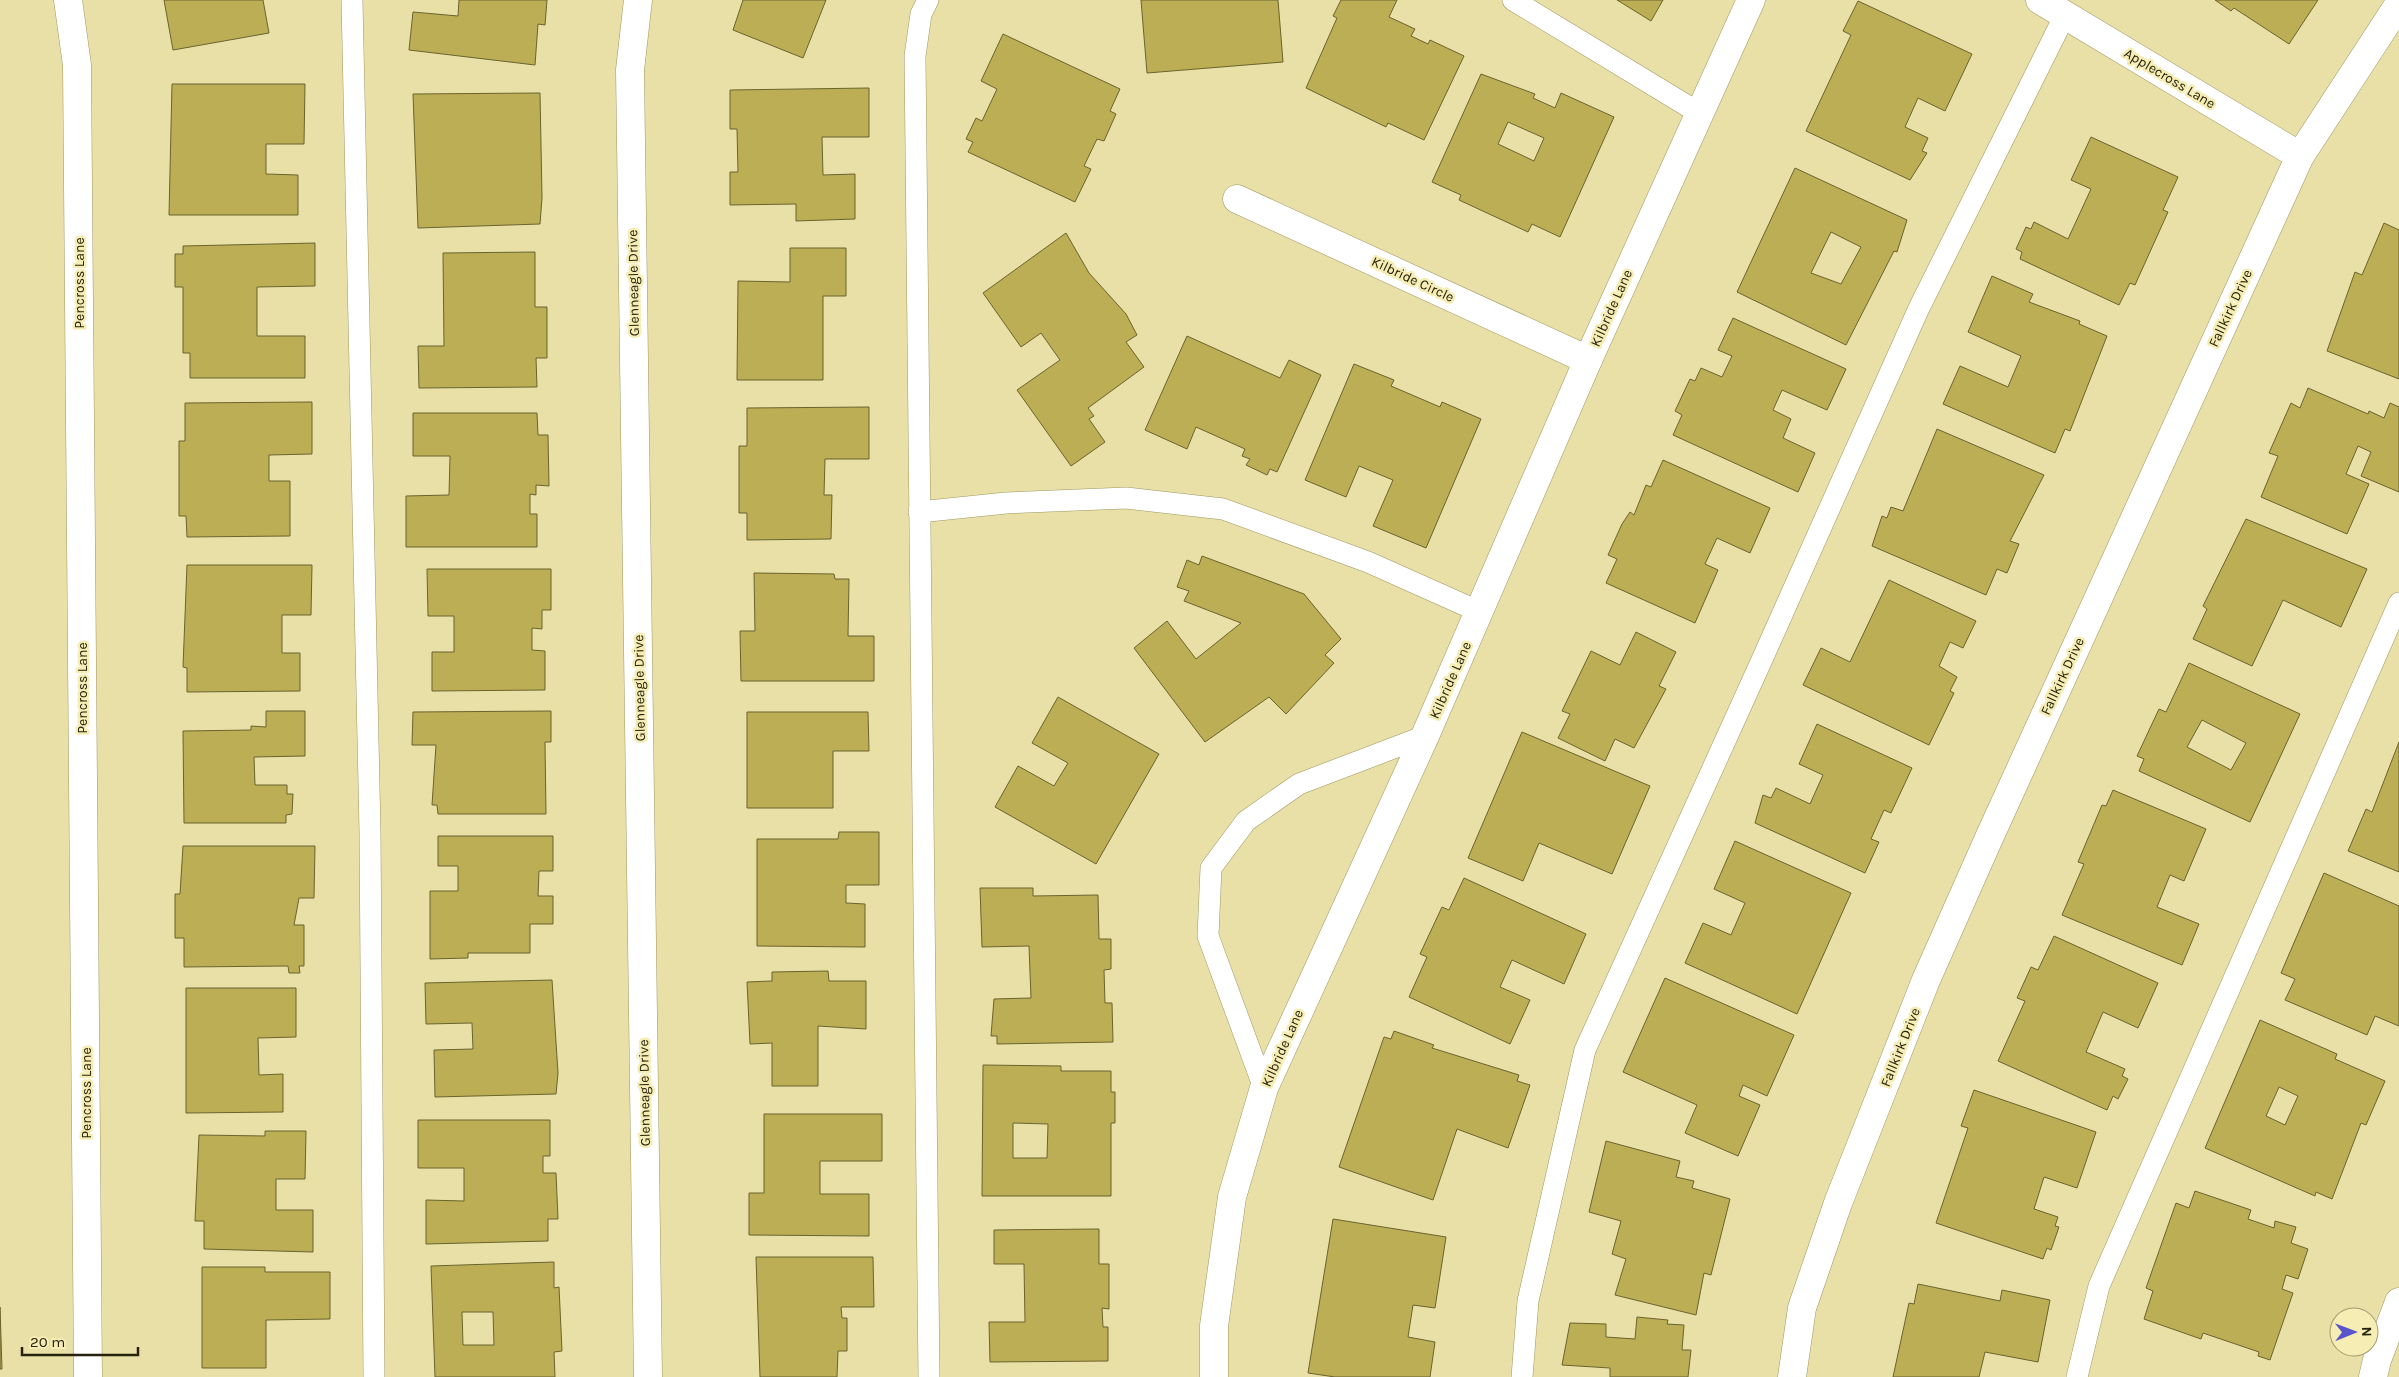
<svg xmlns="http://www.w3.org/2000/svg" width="2399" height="1377" font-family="Karla,sans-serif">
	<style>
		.building { fill: #bcae55; stroke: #6b632e; fill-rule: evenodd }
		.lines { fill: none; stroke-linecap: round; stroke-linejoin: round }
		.lane-casing { stroke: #9f9761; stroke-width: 22 }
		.street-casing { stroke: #9f9761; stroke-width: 29 }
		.lane { stroke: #fff; stroke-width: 21 }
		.street { stroke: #fff; stroke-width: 28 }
		.labels { text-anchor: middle; stroke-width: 5; stroke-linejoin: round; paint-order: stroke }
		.street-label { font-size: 14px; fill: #26220c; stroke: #f5edb4 }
	</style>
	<rect width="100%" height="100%" fill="#e8e0a7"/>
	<g class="building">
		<path d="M 164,0 L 263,0 L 269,33 L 173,50 Z"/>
		<path d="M 459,0 L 547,0 L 545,25 L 538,24 L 535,65 L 409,50 L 413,12 L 458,16 Z"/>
		<path d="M 743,0 L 826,0 L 803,58 L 733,30 Z"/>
		<path d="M 1141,0 L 1278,0 L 1283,62 L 1147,73 Z"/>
		<path d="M 1341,0 L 1397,0 L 1389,17 L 1415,29 L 1411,36 L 1428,44 L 1430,40 L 1464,56 L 1424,140 L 1388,123 L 1386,127 L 1306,88 L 1337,18 L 1333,16 Z"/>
		<path d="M 1617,0 L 1663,0 L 1651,21 Z"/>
		<path d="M 2215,0 L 2318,0 L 2289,44 L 2234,8 L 2231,11 Z"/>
		<path d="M 1858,1 L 1972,54 L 1945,111 L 1918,98 L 1905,127 L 1928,138 L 1922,151 L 1927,153 L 1910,180 L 1806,131 L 1851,35 L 1843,31 Z"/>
		<path d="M 1003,34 L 1120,89 L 1110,111 L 1116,114 L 1104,141 L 1097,139 L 1084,166 L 1091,169 L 1075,202 L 968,152 L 973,142 L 966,139 L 976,118 L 982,121 L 997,89 L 981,81 Z"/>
		<path d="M 1481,74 L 1535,94 L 1533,98 L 1555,108 L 1561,93 L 1614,117 L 1560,237 L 1532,224 L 1528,232 L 1459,200 L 1461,195 L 1432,182 ZM 1508,122 L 1544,138 L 1534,161 L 1498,144 Z"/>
		<path d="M 172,84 L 305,84 L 304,144 L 266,144 L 266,174 L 298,175 L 298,215 L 169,215 Z"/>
		<path d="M 869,88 L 869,137 L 822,137 L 823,175 L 855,174 L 855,219 L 796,221 L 796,204 L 730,205 L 730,172 L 738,172 L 737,129 L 730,129 L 730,90 Z"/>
		<path d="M 540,93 L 542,198 L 540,224 L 418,228 L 413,94 Z"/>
		<path d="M 2091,137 L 2178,177 L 2163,210 L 2168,212 L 2135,285 L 2130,283 L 2119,305 L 2020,259 L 2022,252 L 2016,249 L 2026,227 L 2031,229 L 2034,222 L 2068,239 L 2091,189 L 2071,180 Z"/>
		<path d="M 1795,168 L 1907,220 L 1897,252 L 1894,251 L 1846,345 L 1737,292 ZM 1831,232 L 1861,247 L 1841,284 L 1811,273 Z"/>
		<path d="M 2384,223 L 2399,230 L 2399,379 L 2327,351 L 2355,272 L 2362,275 Z"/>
		<path d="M 1066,233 L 1089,273 L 1126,314 L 1137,335 L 1126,342 L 1144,367 L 1088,408 L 1094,416 L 1089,419 L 1105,442 L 1071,466 L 1017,390 L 1060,360 L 1041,333 L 1021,347 L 983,293 Z"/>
		<path d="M 315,243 L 315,286 L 257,287 L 257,336 L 305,336 L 305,378 L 190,378 L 190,353 L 183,353 L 183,287 L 175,287 L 175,254 L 183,254 L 183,246 Z"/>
		<path d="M 790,248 L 846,248 L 846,296 L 823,296 L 823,380 L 737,380 L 738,281 L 790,282 Z"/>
		<path d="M 535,252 L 535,307 L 547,307 L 547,358 L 536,358 L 537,387 L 419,388 L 418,346 L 444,346 L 443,253 Z"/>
		<path d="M 1992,276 L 2033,294 L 2029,302 L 2080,321 L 2079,324 L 2107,336 L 2070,431 L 2065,429 L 2055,453 L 1943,404 L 1960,366 L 2008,387 L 2021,356 L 1968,332 Z"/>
		<path d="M 1733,318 L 1846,369 L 1827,410 L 1782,390 L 1773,410 L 1791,419 L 1783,438 L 1815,453 L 1798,492 L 1673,435 L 1682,415 L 1675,411 L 1690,379 L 1695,381 L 1701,368 L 1722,377 L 1732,356 L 1718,350 Z"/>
		<path d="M 1187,336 L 1280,378 L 1289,360 L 1321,375 L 1277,472 L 1270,469 L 1267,475 L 1246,465 L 1250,459 L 1242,456 L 1245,449 L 1196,427 L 1187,449 L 1145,430 Z"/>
		<path d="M 1354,364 L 1394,380 L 1391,386 L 1440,407 L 1442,402 L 1481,419 L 1426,548 L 1373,526 L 1393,480 L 1359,466 L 1346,497 L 1305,480 Z"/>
		<path d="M 2308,388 L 2368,414 L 2369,411 L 2384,418 L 2390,403 L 2399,407 L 2399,492 L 2361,476 L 2371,452 L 2358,446 L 2346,474 L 2369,484 L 2347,534 L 2261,497 L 2278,456 L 2269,453 L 2291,403 L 2300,408 Z"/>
		<path d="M 312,402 L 312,454 L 269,455 L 269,481 L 290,481 L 290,536 L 187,537 L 186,516 L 179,516 L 179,441 L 185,441 L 185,403 Z"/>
		<path d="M 869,407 L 869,459 L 825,459 L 824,495 L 832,495 L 831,539 L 747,540 L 747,513 L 739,513 L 739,446 L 747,446 L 747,408 Z"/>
		<path d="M 413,413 L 537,413 L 538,435 L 548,435 L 549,486 L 536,485 L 536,495 L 530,494 L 530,514 L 537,514 L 537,547 L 406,547 L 406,496 L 449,495 L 450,456 L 413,456 Z"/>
		<path d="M 1937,429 L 2044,475 L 2010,541 L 2019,544 L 2007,573 L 1997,569 L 1986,595 L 1872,546 L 1882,516 L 1887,518 L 1891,507 L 1903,511 Z"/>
		<path d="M 1663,460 L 1770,508 L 1750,553 L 1717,538 L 1705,564 L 1718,570 L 1695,623 L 1606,583 L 1617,559 L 1608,555 L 1622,524 L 1630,512 L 1634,515 L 1646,485 L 1651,487 Z"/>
		<path d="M 2246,519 L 2367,569 L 2341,627 L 2283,600 L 2252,666 L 2193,639 L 2207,609 L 2203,606 Z"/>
		<path d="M 1202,556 L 1304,594 L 1341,639 L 1325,655 L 1334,663 L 1286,714 L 1269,697 L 1205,742 L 1134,648 L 1167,621 L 1196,659 L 1241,623 L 1184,601 L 1189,591 L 1177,587 L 1187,560 L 1199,565 Z"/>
		<path d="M 187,565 L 312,565 L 311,615 L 282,615 L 282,653 L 300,653 L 300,691 L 187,692 L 187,668 L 183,667 Z"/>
		<path d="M 427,569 L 551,569 L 551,610 L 542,610 L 542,629 L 532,628 L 532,650 L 545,651 L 545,690 L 432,691 L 432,652 L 454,652 L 454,616 L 428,616 Z"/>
		<path d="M 754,573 L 834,574 L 835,579 L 849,579 L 848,636 L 874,636 L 874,681 L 741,681 L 740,631 L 755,631 Z"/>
		<path d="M 1889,580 L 1976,621 L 1963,648 L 1950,642 L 1939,666 L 1957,677 L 1950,691 L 1954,693 L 1929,745 L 1803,685 L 1821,648 L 1850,662 Z"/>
		<path d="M 1636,632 L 1676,652 L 1659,686 L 1666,689 L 1634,748 L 1615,739 L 1605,761 L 1558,738 L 1570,714 L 1562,711 L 1591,651 L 1620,665 Z"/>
		<path d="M 2189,663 L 2300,714 L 2250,822 L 2139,771 L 2144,759 L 2137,756 L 2159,709 L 2166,712 ZM 2202,720 L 2246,743 L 2231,770 L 2187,747 Z"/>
		<path d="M 1058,697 L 1159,754 L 1096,864 L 995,807 L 1018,766 L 1054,786 L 1068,763 L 1032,743 Z"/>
		<path d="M 266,711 L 305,711 L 305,756 L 254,757 L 255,785 L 287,785 L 287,794 L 293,794 L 292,814 L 286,815 L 286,823 L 184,823 L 183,731 L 251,730 L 251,726 L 266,727 Z"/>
		<path d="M 551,711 L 551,742 L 545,742 L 546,814 L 438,814 L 437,805 L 432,805 L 436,745 L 412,745 L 413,712 Z"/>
		<path d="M 747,712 L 868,712 L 869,751 L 833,751 L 833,808 L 747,808 Z"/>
		<path d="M 1817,724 L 1912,768 L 1891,813 L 1884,810 L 1871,839 L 1879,842 L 1865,873 L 1755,823 L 1763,795 L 1771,798 L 1776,788 L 1810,804 L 1823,775 L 1799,764 Z"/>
		<path d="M 1522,732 L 1650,786 L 1612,874 L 1539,843 L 1523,881 L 1468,858 Z"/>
		<path d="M 2399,742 L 2399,872 L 2348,851 L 2366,809 L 2372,812 Z"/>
		<path d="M 2113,790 L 2206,829 L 2184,881 L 2170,875 L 2157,907 L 2199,924 L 2182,965 L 2062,915 L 2084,864 L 2078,862 L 2102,805 L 2106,806 Z"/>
		<path d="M 839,832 L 879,832 L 879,885 L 846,885 L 846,903 L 865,904 L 865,947 L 757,946 L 757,839 L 838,839 Z"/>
		<path d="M 438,836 L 553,836 L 553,871 L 539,871 L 538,896 L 553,896 L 553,924 L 530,924 L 530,953 L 468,953 L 468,958 L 430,959 L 430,891 L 458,891 L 458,866 L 438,866 Z"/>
		<path d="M 1735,841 L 1851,893 L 1797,1014 L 1685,963 L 1703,923 L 1731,935 L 1745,903 L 1714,889 Z"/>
		<path d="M 183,846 L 315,846 L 314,898 L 299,898 L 294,925 L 304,925 L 304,966 L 299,966 L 300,973 L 289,973 L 288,966 L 184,967 L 184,938 L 175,938 L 175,894 L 180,894 Z"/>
		<path d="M 2324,873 L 2399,906 L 2399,1026 L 2375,1016 L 2367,1035 L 2285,1000 L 2295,979 L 2281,973 Z"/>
		<path d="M 1464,878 L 1586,934 L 1564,984 L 1512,960 L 1500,987 L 1530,1000 L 1510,1044 L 1409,997 L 1427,957 L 1420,954 L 1442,907 L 1449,910 Z"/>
		<path d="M 980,888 L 1033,888 L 1033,896 L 1098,895 L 1099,939 L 1111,939 L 1111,969 L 1104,970 L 1105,1003 L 1112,1003 L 1113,1042 L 997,1044 L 997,1036 L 991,1036 L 994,999 L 1031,998 L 1029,946 L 982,947 Z"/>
		<path d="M 2054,936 L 2158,983 L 2138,1028 L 2103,1012 L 2086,1052 L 2125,1069 L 2122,1076 L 2128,1079 L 2118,1099 L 2113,1096 L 2107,1110 L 1998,1061 L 2025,1001 L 2017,998 L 2031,967 L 2038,970 Z"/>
		<path d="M 828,971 L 829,981 L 866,981 L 866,1029 L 818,1026 L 818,1086 L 772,1086 L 772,1043 L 750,1044 L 747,982 L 772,981 L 772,972 Z"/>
		<path d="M 1665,978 L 1794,1035 L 1767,1096 L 1743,1085 L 1739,1096 L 1760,1105 L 1738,1156 L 1685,1133 L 1697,1105 L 1623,1072 Z"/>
		<path d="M 552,980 L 558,1073 L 556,1094 L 435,1097 L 434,1050 L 473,1049 L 472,1023 L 426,1024 L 425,983 Z"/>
		<path d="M 186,988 L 296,988 L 296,1037 L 258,1038 L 259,1075 L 283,1074 L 283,1112 L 186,1113 Z"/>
		<path d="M 2260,1020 L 2337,1054 L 2335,1059 L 2385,1081 L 2366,1125 L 2361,1123 L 2332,1199 L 2316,1192 L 2315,1196 L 2205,1148 ZM 2279,1087 L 2298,1096 L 2285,1125 L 2266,1116 Z"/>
		<path d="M 1394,1031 L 1434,1045 L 1432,1048 L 1519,1075 L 1517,1081 L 1530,1085 L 1508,1148 L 1457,1129 L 1433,1200 L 1339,1167 L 1384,1037 L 1391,1039 Z"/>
		<path d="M 983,1065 L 1061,1066 L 1061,1071 L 1111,1071 L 1111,1092 L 1115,1092 L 1115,1123 L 1111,1123 L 1111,1196 L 982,1196 ZM 1013,1123 L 1048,1124 L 1047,1158 L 1013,1158 Z"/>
		<path d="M 1974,1090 L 2096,1132 L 2077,1188 L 2044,1177 L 2034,1209 L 2058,1217 L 2055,1226 L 2059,1227 L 2051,1250 L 2047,1248 L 2043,1259 L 1936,1223 L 1968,1128 L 1961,1126 Z"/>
		<path d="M 764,1114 L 882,1114 L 882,1161 L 820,1161 L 820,1194 L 869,1194 L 869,1236 L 749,1235 L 749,1193 L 764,1193 Z"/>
		<path d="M 418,1120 L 550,1120 L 550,1156 L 543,1156 L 543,1173 L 556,1173 L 558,1219 L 548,1219 L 548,1241 L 426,1244 L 426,1200 L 464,1201 L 464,1168 L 418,1168 Z"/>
		<path d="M 265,1131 L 306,1131 L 305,1179 L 276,1179 L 276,1210 L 313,1210 L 313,1252 L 204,1249 L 204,1221 L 195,1221 L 199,1135 L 265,1136 Z"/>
		<path d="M 1606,1141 L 1680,1161 L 1676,1177 L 1694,1181 L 1692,1188 L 1730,1199 L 1711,1275 L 1704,1273 L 1696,1315 L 1615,1295 L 1626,1259 L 1612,1254 L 1621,1221 L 1589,1212 Z"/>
		<path d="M 2195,1191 L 2251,1210 L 2248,1219 L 2274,1228 L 2275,1221 L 2296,1227 L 2291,1243 L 2308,1249 L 2298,1279 L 2286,1275 L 2282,1289 L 2293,1293 L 2270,1360 L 2258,1356 L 2259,1352 L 2203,1333 L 2201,1339 L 2144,1319 L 2153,1291 L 2146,1288 L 2176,1203 L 2189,1208 Z"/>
		<path d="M 1333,1219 L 1446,1237 L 1435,1308 L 1413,1305 L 1408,1337 L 1435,1342 L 1430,1377 L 1335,1377 L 1308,1373 Z"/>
		<path d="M 1099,1229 L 1099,1264 L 1109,1264 L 1109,1309 L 1102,1308 L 1103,1327 L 1108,1327 L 1108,1361 L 990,1362 L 989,1322 L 1025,1322 L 1024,1264 L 994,1264 L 994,1230 Z"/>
		<path d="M 756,1257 L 873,1257 L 874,1307 L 841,1307 L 842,1318 L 847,1318 L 847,1351 L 838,1351 L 837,1377 L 760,1377 Z"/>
		<path d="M 554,1262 L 554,1288 L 559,1287 L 562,1351 L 554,1352 L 555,1377 L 435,1377 L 431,1266 ZM 462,1312 L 493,1312 L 494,1345 L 463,1345 Z"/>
		<path d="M 202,1267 L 265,1267 L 265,1272 L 330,1272 L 330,1319 L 266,1320 L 266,1368 L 202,1368 Z"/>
		<path d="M 1918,1284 L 2000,1301 L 2002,1290 L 2050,1300 L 2038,1362 L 1985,1352 L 1979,1377 L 1893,1377 L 1909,1303 L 1914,1304 Z"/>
		<path d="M 0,1307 L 2,1369 L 0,1369 Z"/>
		<path d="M 1637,1317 L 1668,1320 L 1667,1324 L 1684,1325 L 1682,1350 L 1691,1350 L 1688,1377 L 1610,1377 L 1610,1368 L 1562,1365 L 1570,1323 L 1606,1324 L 1606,1337 L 1635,1339 Z"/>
	</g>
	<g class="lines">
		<g class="lane-casing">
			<g id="lane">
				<path d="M 352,0 L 370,832 L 374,1377"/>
				<path d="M 928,0 L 921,14 L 915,56 L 929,1377"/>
				<path d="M 1513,0 L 1699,113"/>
				<path d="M 919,512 L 1006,503 L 1126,498 L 1223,509 L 1368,562 L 1480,612"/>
				<path d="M 1264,1088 L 1208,936 L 1211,868 L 1246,821 L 1299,784 L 1425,736"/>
				<path d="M 1522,1377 L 1528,1301 L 1585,1050 L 1760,664 L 1919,308 L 2065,15"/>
				<path d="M 2077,1377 L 2099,1286 L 2399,603"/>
			</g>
		</g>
		<g class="street-casing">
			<g id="street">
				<path d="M 68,0 L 77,65 L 88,1377"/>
				<path d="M 638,0 L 630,70 L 648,1377"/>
				<path d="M 2040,0 L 2300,156"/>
				<path d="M 1237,199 L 1588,360"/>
				<path d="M 1214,1377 L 1214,1326 L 1232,1197 L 1264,1088 L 1425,736 L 1588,360 L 1751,0"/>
				<path d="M 1792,1377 L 1802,1308 L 1838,1203 L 1926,980 L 1989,838 L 2300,156 L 2399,4"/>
				<path d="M 2373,1377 L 2377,1360 L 2399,1302"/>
			</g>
		</g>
		<use href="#lane" class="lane"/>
		<use href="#street" class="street"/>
	</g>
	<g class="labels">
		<g class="street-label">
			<text transform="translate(2170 78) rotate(31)" y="5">Applecross Lane</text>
			<text transform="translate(1413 279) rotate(25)" y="5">Kilbride Circle</text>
			<text transform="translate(79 283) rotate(-90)" y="5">Pencross Lane</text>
			<text transform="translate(633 283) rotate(-91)" y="5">Glenneagle Drive</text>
			<text transform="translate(1611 308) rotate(-66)" y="5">Kilbride Lane</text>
			<text transform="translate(2230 308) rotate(-65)" y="5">Fallkirk Drive</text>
			<text transform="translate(2062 676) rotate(-65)" y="5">Fallkirk Drive</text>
			<text transform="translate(1450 680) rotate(-66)" y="5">Kilbride Lane</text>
			<text transform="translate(82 688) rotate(-90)" y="5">Pencross Lane</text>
			<text transform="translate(639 688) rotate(-91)" y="5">Glenneagle Drive</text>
			<text transform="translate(1900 1047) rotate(-68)" y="5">Fallkirk Drive</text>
			<text transform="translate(1282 1048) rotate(-66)" y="5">Kilbride Lane</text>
			<text transform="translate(86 1093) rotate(-90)" y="5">Pencross Lane</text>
			<text transform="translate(644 1093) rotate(-91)" y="5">Glenneagle Drive</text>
		</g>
	</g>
	<g transform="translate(2354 1332) rotate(89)"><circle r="24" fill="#f5edb4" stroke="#a29c71"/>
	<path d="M0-4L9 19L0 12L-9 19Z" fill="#5a54cc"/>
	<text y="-8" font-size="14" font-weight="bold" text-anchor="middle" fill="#26220c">N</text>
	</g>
	<path d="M22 1347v8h116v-8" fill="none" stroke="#26220c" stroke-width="2.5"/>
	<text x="30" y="1347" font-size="15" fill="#26220c" stroke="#f5edb4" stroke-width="4" paint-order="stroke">20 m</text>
</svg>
